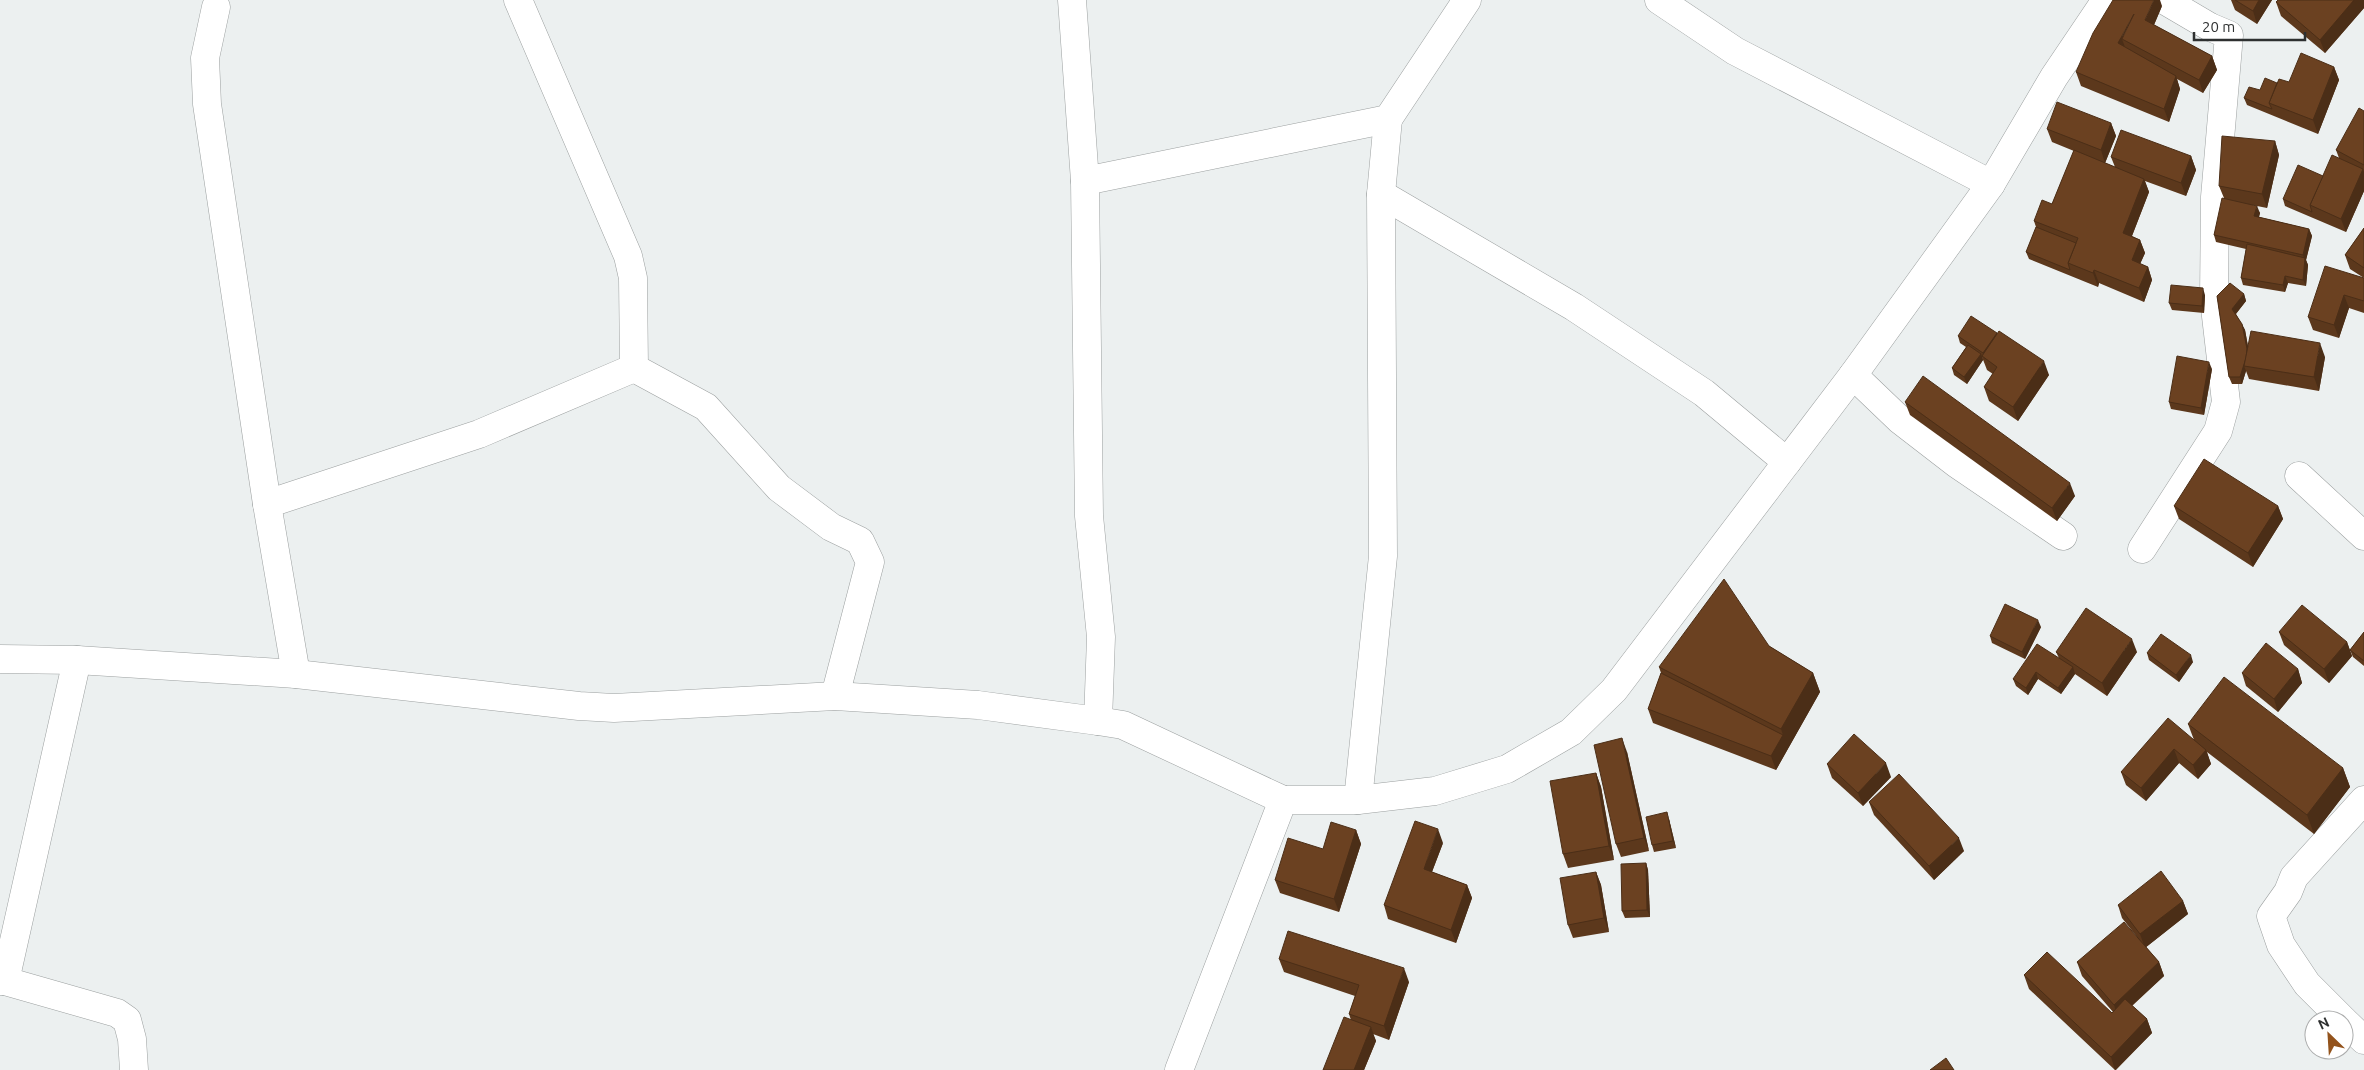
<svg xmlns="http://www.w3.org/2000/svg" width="2364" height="1070" font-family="Ubuntu,sans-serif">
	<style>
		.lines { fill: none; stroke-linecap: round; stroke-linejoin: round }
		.street-casing { stroke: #9ca0a0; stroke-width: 29 }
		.street { stroke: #fff; stroke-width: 28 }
		.wall { fill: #5c381c }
		.shaded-wall { fill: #4b2e17 }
		.building { fill: #6b4121; stroke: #4b2e17 }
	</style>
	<rect width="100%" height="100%" fill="#ecf0f0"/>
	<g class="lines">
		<g class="street-casing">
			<g id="street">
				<path d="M 518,0 L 628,256 L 633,278 L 634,368 L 706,407 L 779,488 L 831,527 L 860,541 L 870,562 L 835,696"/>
				<path d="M 1072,0 L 1085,181 L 1089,516 L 1101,637 L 1098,721"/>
				<path d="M 1659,0 L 1735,51 L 1991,184"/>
				<path d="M 216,7 L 205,58 L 207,104 L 267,504 L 296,674"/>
				<path d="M 1085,181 L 1388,119 L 1467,0"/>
				<path d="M 1381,194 L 1574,307 L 1704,393 L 1787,462"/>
				<path d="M 1853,375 L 1900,420 L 1957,464 L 2063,536"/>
				<path d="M 2299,476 L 2364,536"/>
				<path d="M 267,504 L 479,434 L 634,368"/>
				<path d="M 2142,549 L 2218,431 L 2226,402 L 2214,299 L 2215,197 L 2229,35 L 2210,27 L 2164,0"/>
				<path d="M 0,659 L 77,660 L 296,674 L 579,706 L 614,708 L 835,696 L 978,705 L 1098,721 L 1123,725 L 1283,800 L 1179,1070"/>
				<path d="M 1283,800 L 1358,800 L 1435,791 L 1507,769 L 1571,732 L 1614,690 L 1853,375 L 1991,184 L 2054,77 L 2106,0"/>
				<path d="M 1358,800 L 1383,556 L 1381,194 L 1388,119"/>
				<path d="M 0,981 L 5,981 L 77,660"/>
				<path d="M 5,981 L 117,1013 L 127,1020 L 132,1039 L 134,1070"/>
				<path d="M 2343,1020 L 2307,984 L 2281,945 L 2271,916 L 2288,892 L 2294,877 L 2364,800"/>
				<path d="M 2344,1021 L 2364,1040"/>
			</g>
		</g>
		<use href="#street" class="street"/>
	</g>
	<g class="wall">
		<path d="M 2231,0 L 2272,0 L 2257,24 L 2235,10 Z"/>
		<path d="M 2364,0 L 2364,8 L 2325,53 L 2281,16 L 2276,2 Z"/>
		<path d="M 2162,6 L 2154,25 L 2212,56 L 2217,70 L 2203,93 L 2177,79 L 2180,89 L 2169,122 L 2081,86 L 2076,72 Z"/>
		<path d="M 2334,67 L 2339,80 L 2318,134 L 2247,105 L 2244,98 L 2260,90 L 2277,83 L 2289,82 Z"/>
		<path d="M 2364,111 L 2364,191 L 2346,232 L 2285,206 L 2283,199 L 2323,176 L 2339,158 L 2336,150 Z"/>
		<path d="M 2111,123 L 2116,136 L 2105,163 L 2115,167 L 2111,157 L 2191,156 L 2196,170 L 2186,196 L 2145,181 L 2149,192 L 2132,236 L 2140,240 L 2145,253 L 2140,264 L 2148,267 L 2152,280 L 2144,302 L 2099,283 L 2098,287 L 2029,259 L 2026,252 L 2036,227 L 2034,221 L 2052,204 L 2074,151 L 2052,142 L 2047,129 Z"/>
		<path d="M 2275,141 L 2279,155 L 2267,208 L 2252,205 L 2260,213 L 2259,217 L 2309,229 L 2312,236 L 2306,260 L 2308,265 L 2306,286 L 2288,283 L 2285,292 L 2243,285 L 2241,278 L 2246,249 L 2216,242 L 2214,235 L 2224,198 L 2219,186 Z"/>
		<path d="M 2364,228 L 2364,313 L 2349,308 L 2339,338 L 2313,330 L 2308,317 L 2364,278 L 2350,269 L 2345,255 Z"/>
		<path d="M 2244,294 L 2246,301 L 2236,314 L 2245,330 L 2248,346 L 2325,357 L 2319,391 L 2249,379 L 2246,371 L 2242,384 L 2232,384 L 2229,377 L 2217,296 Z"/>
		<path d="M 2205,295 L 2204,313 L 2172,310 L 2169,303 Z"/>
		<path d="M 1997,333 L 1997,334 L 2049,375 L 2018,421 L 1989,401 L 1984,387 L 1993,374 L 1987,370 L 1982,357 L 1983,360 L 1967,384 L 1954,375 L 1952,368 L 1966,347 L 1960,343 L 1958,336 Z"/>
		<path d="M 2212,369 L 2204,415 L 2171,409 L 2169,402 Z"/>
		<path d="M 1905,402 L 2075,496 L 2057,521 L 1910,415 Z"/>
		<path d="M 2174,506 L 2278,506 L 2283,519 L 2253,567 L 2179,519 Z"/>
		<path d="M 2041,627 L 2025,659 L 1992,643 L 1990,636 Z"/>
		<path d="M 2279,632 L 2347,642 L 2352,656 L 2329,683 L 2284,645 Z"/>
		<path d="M 2364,632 L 2364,666 L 2353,657 L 2350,650 Z"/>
		<path d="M 1769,646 L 1813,673 L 1820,692 L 1776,770 L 1653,723 L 1648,709 L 1661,673 L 1659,667 Z"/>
		<path d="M 2056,652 L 2137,652 L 2107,696 L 2075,674 L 2061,694 L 2038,679 L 2028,695 L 2016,686 L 2013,679 L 2059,658 Z"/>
		<path d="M 2147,653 L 2193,662 L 2179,682 L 2149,660 Z"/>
		<path d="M 2298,669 L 2302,683 L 2278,712 L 2246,686 L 2242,673 Z"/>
		<path d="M 2188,724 L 2343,768 L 2350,787 L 2314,834 L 2207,752 L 2211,764 L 2198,779 L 2179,763 L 2146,801 L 2126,785 L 2121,772 L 2194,740 Z"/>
		<path d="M 1627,752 L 1649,851 L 1621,857 L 1616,844 Z"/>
		<path d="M 1827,764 L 1891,777 L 1863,806 L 1832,778 Z"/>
		<path d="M 1596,773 L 1601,787 L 1614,860 L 1568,868 L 1563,854 Z"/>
		<path d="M 1869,802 L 1964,851 L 1934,880 L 1874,815 Z"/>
		<path d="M 1669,819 L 1676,848 L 1654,852 L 1652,845 Z"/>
		<path d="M 1356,830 L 1361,844 L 1339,912 L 1280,893 L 1275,880 L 1323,849 Z"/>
		<path d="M 1443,843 L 1432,872 L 1467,885 L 1472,898 L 1456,943 L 1388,919 L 1384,905 Z"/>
		<path d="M 1646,863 L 1648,870 L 1650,917 L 1625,918 L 1622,911 Z"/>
		<path d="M 1596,872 L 1601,885 L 1609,932 L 1573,938 L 1568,925 Z"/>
		<path d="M 2183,901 L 2188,914 L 2146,947 L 2159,962 L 2164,976 L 2132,1006 L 2147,1019 L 2152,1033 L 2116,1070 L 2115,1070 L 2029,989 L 2024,975 L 2112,1013 L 2113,1012 L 2082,976 L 2077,962 L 2137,937 L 2122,918 L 2118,905 Z"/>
		<path d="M 1279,959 L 1409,982 L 1389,1040 L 1373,1034 L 1376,1041 L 1364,1070 L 1323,1070 L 1351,1020 L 1349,1014 L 1355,996 L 1284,972 Z"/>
	</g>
	<g class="shaded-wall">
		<path d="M 2154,0 L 2160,0 L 2162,6 L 2150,34 L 2145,20 Z"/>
		<path d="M 2259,0 L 2272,0 L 2257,24 L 2253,11 Z"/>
		<path d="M 2354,0 L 2364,0 L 2364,8 L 2325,53 L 2320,40 Z"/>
		<path d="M 2134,14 L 2122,39 L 2126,50 L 2118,43 Z"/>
		<path d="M 2212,56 L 2217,70 L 2203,93 L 2199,80 Z"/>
		<path d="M 2334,67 L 2339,80 L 2318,134 L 2313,120 Z"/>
		<path d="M 2176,76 L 2180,89 L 2169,122 L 2164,109 Z"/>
		<path d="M 2111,123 L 2116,136 L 2105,163 L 2101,150 Z"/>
		<path d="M 2275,141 L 2279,155 L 2267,208 L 2262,194 Z"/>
		<path d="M 2191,156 L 2196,170 L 2186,196 L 2181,183 Z"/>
		<path d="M 2363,169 L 2364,172 L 2364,191 L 2346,232 L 2341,219 Z"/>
		<path d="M 2144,179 L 2149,192 L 2128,246 L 2123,233 Z"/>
		<path d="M 2257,206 L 2260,213 L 2257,223 L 2254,216 Z"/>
		<path d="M 2309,229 L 2312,236 L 2306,260 L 2308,265 L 2306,286 L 2303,280 L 2305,262 L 2303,255 Z"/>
		<path d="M 2140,240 L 2145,253 L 2136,273 L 2132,260 Z"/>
		<path d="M 2148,267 L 2152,280 L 2144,302 L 2139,288 Z"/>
		<path d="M 2094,270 L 2099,283 L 2098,287 L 2093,273 Z"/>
		<path d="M 2285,276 L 2288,283 L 2285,292 L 2283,285 Z"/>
		<path d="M 2203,288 L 2205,295 L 2204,313 L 2202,306 Z"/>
		<path d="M 2244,294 L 2246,301 L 2234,316 L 2232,309 Z"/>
		<path d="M 2344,295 L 2349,308 L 2339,338 L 2334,325 Z"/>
		<path d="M 2242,324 L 2245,330 L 2250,358 L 2244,366 L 2246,371 L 2242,384 L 2240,377 Z"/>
		<path d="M 1997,333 L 1999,339 L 1985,359 L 1983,353 Z"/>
		<path d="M 2320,343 L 2325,357 L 2319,391 L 2314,377 Z"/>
		<path d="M 1981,354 L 1983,360 L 1967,384 L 1964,377 Z"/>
		<path d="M 2044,361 L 2049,375 L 2018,421 L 2013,407 Z"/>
		<path d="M 2209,362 L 2212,369 L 2204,415 L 2201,408 Z"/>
		<path d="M 2070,483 L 2075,496 L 2057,521 L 2052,508 Z"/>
		<path d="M 2278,506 L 2283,519 L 2253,567 L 2248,553 Z"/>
		<path d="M 2038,620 L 2041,627 L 2025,659 L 2022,652 Z"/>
		<path d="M 2132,639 L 2137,652 L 2107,696 L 2102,683 Z"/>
		<path d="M 2347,642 L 2352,656 L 2329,683 L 2324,669 Z"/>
		<path d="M 2191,655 L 2193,662 L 2179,682 L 2176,675 Z"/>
		<path d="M 2073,667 L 2075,674 L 2061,694 L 2058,688 Z"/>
		<path d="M 2298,669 L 2302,683 L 2278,712 L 2274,699 Z"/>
		<path d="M 2036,672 L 2038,679 L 2028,695 L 2026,688 Z"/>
		<path d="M 1813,673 L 1820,692 L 1776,770 L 1771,756 L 1783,735 L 1781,729 Z"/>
		<path d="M 1622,738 L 1627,752 L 1649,851 L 1644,838 Z"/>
		<path d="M 2174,749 L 2179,763 L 2146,801 L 2141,788 Z"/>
		<path d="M 2206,750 L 2211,764 L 2198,779 L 2193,765 Z"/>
		<path d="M 1886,763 L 1891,777 L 1863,806 L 1858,793 Z"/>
		<path d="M 2343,768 L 2350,787 L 2314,834 L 2307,815 Z"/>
		<path d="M 1596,773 L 1601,787 L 1614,860 L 1609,846 Z"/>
		<path d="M 1667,812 L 1669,819 L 1676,848 L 1673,841 Z"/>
		<path d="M 1438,829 L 1443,843 L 1428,882 L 1424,869 Z"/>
		<path d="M 1356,830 L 1361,844 L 1339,912 L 1334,899 Z"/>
		<path d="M 1959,838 L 1964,851 L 1934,880 L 1929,866 Z"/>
		<path d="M 1646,863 L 1648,870 L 1650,917 L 1647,910 Z"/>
		<path d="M 1596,872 L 1601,885 L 1609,932 L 1604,918 Z"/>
		<path d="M 1467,885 L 1472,898 L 1456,943 L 1451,930 Z"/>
		<path d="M 2183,901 L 2188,914 L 2145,948 L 2140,934 Z"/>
		<path d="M 2159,962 L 2164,976 L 2118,1018 L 2114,1005 Z"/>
		<path d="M 1404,968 L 1409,982 L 1389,1040 L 1384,1026 Z"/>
		<path d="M 2147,1019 L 2152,1033 L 2115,1070 L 2111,1057 Z"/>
		<path d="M 1371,1027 L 1376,1041 L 1364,1070 L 1354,1070 Z"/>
	</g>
	<g class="building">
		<path d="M 2113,0 L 2154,0 L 2145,20 L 2212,56 L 2199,80 L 2122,39 L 2134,14 L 2118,43 L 2176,76 L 2164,109 L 2076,72 L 2093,33 Z"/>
		<path d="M 2235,0 L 2259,0 L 2253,11 Z"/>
		<path d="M 2278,0 L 2354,0 L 2320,40 L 2276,2 Z"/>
		<path d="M 2301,53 L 2334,67 L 2313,120 L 2269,103 L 2279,79 L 2289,82 Z"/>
		<path d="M 2265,78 L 2277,83 L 2269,103 L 2272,109 L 2244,98 L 2249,87 L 2260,90 Z"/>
		<path d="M 2057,102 L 2111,123 L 2101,150 L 2047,129 Z"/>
		<path d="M 2359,108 L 2364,111 L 2364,165 L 2336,150 Z"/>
		<path d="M 2121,130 L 2191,156 L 2181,183 L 2111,157 Z"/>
		<path d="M 2222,136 L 2275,141 L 2262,194 L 2219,186 Z"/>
		<path d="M 2074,150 L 2144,179 L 2123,233 L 2140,240 L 2132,260 L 2148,267 L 2139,288 L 2094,270 L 2093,273 L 2068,263 L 2078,238 L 2034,221 L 2042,200 L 2052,204 Z"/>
		<path d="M 2332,155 L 2363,169 L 2341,219 L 2310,205 Z"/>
		<path d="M 2298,165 L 2323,176 L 2310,205 L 2312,212 L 2283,199 Z"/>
		<path d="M 2222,198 L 2257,206 L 2254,216 L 2309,229 L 2303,255 L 2214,235 Z"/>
		<path d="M 2036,227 L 2076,243 L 2068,263 L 2070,270 L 2026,252 Z"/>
		<path d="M 2364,228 L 2364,268 L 2345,255 Z"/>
		<path d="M 2247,244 L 2305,258 L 2303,280 L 2285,276 L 2283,285 L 2241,278 Z"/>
		<path d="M 2325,266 L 2364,278 L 2364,301 L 2344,295 L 2334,325 L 2308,317 Z"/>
		<path d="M 2230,283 L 2244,294 L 2232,309 L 2242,324 L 2247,349 L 2246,358 L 2240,377 L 2229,377 L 2217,296 Z"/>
		<path d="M 2171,285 L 2203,288 L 2202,306 L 2169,303 Z"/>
		<path d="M 1971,316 L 1997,333 L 1983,353 L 1958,336 Z"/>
		<path d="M 1999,331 L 2044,361 L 2013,407 L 1984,387 L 1997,367 L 1982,356 Z"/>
		<path d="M 2251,331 L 2320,343 L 2314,377 L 2244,366 Z"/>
		<path d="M 1968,345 L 1981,354 L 1964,377 L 1952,368 Z"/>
		<path d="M 2177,356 L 2209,362 L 2201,408 L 2169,402 Z"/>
		<path d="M 1923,376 L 2070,483 L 2052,508 L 1905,402 Z"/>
		<path d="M 2204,459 L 2278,506 L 2248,553 L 2174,506 Z"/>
		<path d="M 1724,579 L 1769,646 L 1813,673 L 1781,729 L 1659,667 Z"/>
		<path d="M 2005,604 L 2038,620 L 2022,652 L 1990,636 Z"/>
		<path d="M 2302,605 L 2347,642 L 2324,669 L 2279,632 Z"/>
		<path d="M 2086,608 L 2132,639 L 2102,683 L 2056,652 Z"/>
		<path d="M 2364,632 L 2364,661 L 2350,650 Z"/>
		<path d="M 2161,634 L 2191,655 L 2176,675 L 2147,653 Z"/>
		<path d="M 2266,643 L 2298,669 L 2274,699 L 2242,673 Z"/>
		<path d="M 2037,644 L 2073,667 L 2058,688 L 2036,672 L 2026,688 L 2013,679 Z"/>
		<path d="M 1661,673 L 1783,735 L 1771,756 L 1648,709 Z"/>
		<path d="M 2224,677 L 2343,768 L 2307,815 L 2188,724 Z"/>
		<path d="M 2168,718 L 2206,750 L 2193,765 L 2174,749 L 2141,788 L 2121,772 Z"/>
		<path d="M 1854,734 L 1886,763 L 1858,793 L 1827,764 Z"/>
		<path d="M 1622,738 L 1644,838 L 1616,844 L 1594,745 Z"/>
		<path d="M 1596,773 L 1609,846 L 1563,854 L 1550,781 Z"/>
		<path d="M 1899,774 L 1959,838 L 1929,866 L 1869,802 Z"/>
		<path d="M 1667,812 L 1673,841 L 1652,845 L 1646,817 Z"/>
		<path d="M 1415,821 L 1438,829 L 1424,869 L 1467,885 L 1451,930 L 1384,905 Z"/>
		<path d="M 1331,822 L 1356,830 L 1334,899 L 1275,880 L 1288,838 L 1323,849 Z"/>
		<path d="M 1646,863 L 1647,910 L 1622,911 L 1621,864 Z"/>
		<path d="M 2161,871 L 2183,901 L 2140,934 L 2118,905 Z"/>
		<path d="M 1596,872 L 1604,918 L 1568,925 L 1560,878 Z"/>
		<path d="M 2124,922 L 2159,962 L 2114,1005 L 2077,962 Z"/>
		<path d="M 1288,931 L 1404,968 L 1384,1026 L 1349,1014 L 1359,985 L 1279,959 Z"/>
		<path d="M 2047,952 L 2112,1013 L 2125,999 L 2147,1019 L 2111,1057 L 2024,975 Z"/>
		<path d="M 1344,1017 L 1371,1027 L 1354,1070 L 1323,1070 Z"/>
		<path d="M 1946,1058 L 1954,1070 L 1930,1070 Z"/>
	</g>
	<g transform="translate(2329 1035) rotate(335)"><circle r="24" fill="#ffffff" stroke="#abacac"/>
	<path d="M0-4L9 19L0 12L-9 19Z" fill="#93531c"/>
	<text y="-8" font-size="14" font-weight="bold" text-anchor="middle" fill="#2e3030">N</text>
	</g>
	<path d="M2194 32v8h111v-8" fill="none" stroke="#2e3030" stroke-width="2.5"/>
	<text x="2202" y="32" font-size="15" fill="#2e3030" stroke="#ffffff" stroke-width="4" paint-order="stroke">20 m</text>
</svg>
